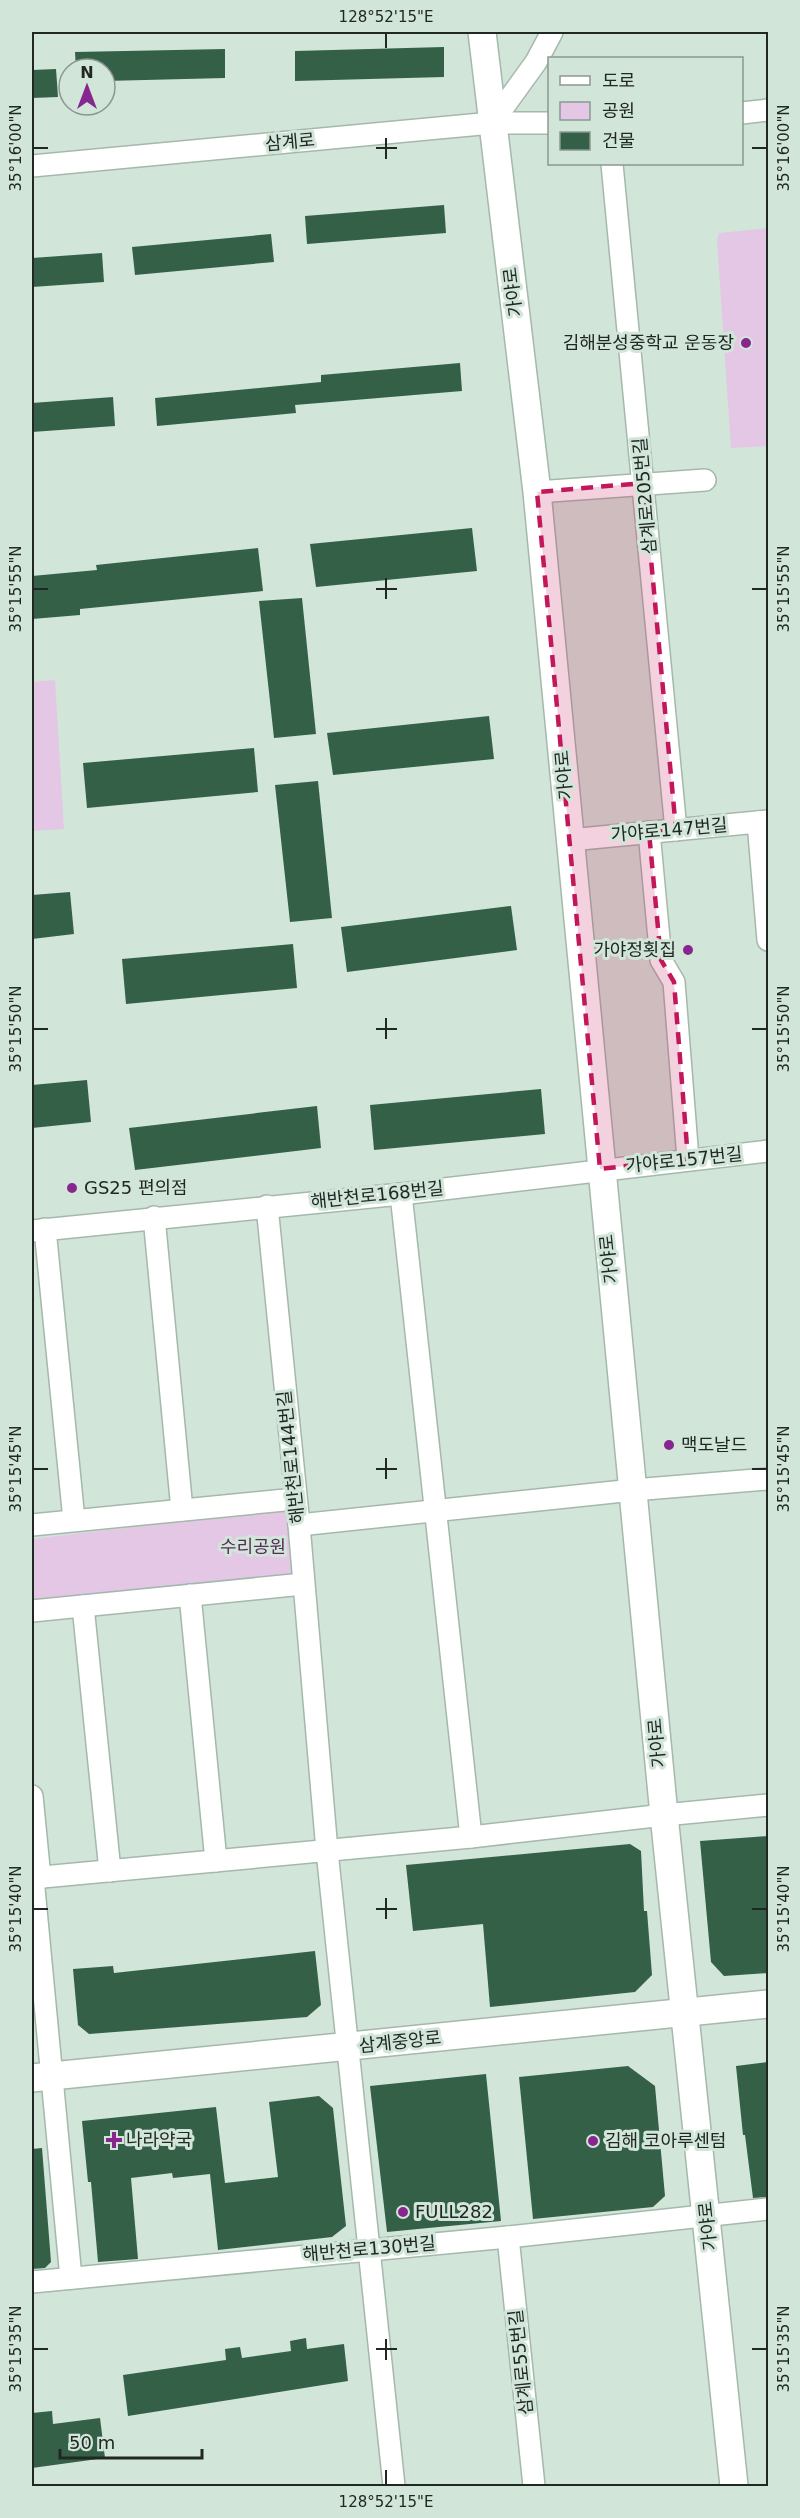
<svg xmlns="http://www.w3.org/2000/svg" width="800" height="2518" font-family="'DejaVu Sans','Noto Sans KR',sans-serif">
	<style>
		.green { fill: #e4c7e5 }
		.building { fill: #346048 }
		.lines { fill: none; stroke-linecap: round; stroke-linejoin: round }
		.minor-casing { stroke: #a5b8ac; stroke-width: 24 }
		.major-casing { stroke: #a5b8ac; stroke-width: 30 }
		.minor { stroke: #fff; stroke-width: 21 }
		.major { stroke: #fff; stroke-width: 27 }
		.marked { fill: #c2185b; fill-opacity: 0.2; stroke: #c2185b; stroke-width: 4.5; stroke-dasharray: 12 8; stroke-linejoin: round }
		.ticks { fill: none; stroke: #212824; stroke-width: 2 }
		.poi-dot { fill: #88268f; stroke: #d1e5d9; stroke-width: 2 }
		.labels { text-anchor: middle; stroke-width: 6; stroke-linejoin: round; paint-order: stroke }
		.street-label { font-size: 18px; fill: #212824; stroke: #d1e5d9 }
		.poi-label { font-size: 18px; fill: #212824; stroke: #d1e5d9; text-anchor: start }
		.park-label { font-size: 18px; fill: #572c5a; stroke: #d1e5d9 }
		.neatline { fill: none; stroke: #212824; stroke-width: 2 }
		.ticks-label { font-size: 15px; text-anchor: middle; fill: #212824 }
	</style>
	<rect width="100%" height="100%" fill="#d1e5d9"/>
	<g class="green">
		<path d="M 768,228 L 768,446 L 731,448 L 717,240 L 719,233 Z"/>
		<path d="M 55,680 L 64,829 L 32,831 L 32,682 Z"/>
		<path d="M 286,1509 L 292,1576 L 32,1605 L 32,1539 Z"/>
	</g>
	<g class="building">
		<path d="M 444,47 L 444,77 L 295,81 L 295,51 Z"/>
		<path d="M 225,49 L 225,78 L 105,81 L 105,69 L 76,69 L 75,52 Z"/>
		<path d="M 56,69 L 58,97 L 32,98 L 32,70 Z"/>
		<path d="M 444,205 L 446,233 L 307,244 L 305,216 Z"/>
		<path d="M 271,234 L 274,262 L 135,275 L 132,247 Z"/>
		<path d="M 102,253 L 104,282 L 32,287 L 32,258 Z"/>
		<path d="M 460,363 L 462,391 L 295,405 L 296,413 L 157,426 L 155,398 L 321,382 L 321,375 Z"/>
		<path d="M 113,397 L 115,426 L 32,432 L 32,403 Z"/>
		<path d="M 472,528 L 477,571 L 316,587 L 310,544 Z"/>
		<path d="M 258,548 L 263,591 L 80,609 L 80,615 L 32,619 L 32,576 L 97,570 L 96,565 Z"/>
		<path d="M 302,598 L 316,734 L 274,738 L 259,601 Z"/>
		<path d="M 489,716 L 494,759 L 333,775 L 327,733 Z"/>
		<path d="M 254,748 L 258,792 L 87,808 L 83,763 Z"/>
		<path d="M 318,781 L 332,918 L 290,922 L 275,785 Z"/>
		<path d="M 70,892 L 74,934 L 32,939 L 32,895 Z"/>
		<path d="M 511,906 L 517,950 L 347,972 L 341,927 Z"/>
		<path d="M 293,944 L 297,988 L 126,1004 L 122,959 Z"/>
		<path d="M 87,1080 L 91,1122 L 32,1128 L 32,1085 Z"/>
		<path d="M 541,1089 L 545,1134 L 374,1150 L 370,1105 Z"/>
		<path d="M 317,1106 L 321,1148 L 135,1170 L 129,1128 Z"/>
		<path d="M 768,1836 L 768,1973 L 724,1976 L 711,1962 L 700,1841 Z"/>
		<path d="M 630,1844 L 641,1851 L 644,1911 L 647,1911 L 652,1975 L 635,1992 L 490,2007 L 483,1924 L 413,1931 L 406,1865 Z"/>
		<path d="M 315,1951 L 321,2005 L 307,2017 L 89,2034 L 78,2025 L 73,1969 L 113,1966 L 114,1973 Z"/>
		<path d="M 768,2062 L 768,2197 L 753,2198 L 745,2135 L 743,2135 L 736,2066 Z"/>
		<path d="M 628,2066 L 655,2086 L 665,2196 L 653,2207 L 533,2219 L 519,2077 Z"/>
		<path d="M 486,2074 L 501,2221 L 387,2232 L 370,2086 Z"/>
		<path d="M 319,2096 L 333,2108 L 346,2226 L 332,2237 L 218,2250 L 210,2174 L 173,2178 L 172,2173 L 131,2178 L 138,2259 L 98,2262 L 91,2182 L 88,2182 L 82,2121 L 216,2107 L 225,2183 L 278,2177 L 269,2102 Z"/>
		<path d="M 42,2148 L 51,2262 L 45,2268 L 32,2269 L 32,2149 Z"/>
		<path d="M 306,2338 L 307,2349 L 344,2344 L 348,2381 L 128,2416 L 123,2375 L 226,2360 L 225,2349 L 240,2347 L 242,2358 L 291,2351 L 290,2341 Z"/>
		<path d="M 52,2411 L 53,2424 L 100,2418 L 105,2458 L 32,2468 L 32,2413 Z"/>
	</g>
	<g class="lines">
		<g class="minor-casing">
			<g id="minor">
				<path d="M 742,113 L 768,110"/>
				<path d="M 492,123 L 536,62 L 552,32"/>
				<path d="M 612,164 L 676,830"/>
				<path d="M 32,166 L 492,123 L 550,123"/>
				<path d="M 537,492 L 705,480"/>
				<path d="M 758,822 L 768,940"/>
				<path d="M 649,832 L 661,960 L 674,982 L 688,1159"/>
				<path d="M 570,840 L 768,821"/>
				<path d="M 401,1194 L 471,1837"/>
				<path d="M 267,1206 L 299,1525 L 327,1851 L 394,2486"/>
				<path d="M 154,1217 L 182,1510"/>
				<path d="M 45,1229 L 74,1520"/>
				<path d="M 32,1231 L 401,1194 L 768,1151"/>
				<path d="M 32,1525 L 295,1499"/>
				<path d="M 299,1525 L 633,1490 L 768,1479"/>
				<path d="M 190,1595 L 216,1861"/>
				<path d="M 83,1606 L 110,1871"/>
				<path d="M 32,1611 L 303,1584"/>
				<path d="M 32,1796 L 40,1878"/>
				<path d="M 32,1878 L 471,1837 L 664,1815 L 768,1805"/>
				<path d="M 33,1878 L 71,2278"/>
				<path d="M 508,2237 L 534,2486"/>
				<path d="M 32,2282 L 508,2237 L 768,2209"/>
			</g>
		</g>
		<g class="major-casing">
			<g id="major">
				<path d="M 482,32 L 537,492 L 664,1815 L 734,2486"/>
				<path d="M 32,2078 L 768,2004"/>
			</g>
		</g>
		<use href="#minor" class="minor"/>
		<use href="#major" class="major"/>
	</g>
	<path class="marked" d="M 644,483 L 676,830 L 649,832 L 661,960 L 674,982 L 688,1159 L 600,1169 L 537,492 Z"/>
	<path class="ticks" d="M 386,33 L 386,48M 386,138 L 386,159M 33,148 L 48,148M 376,148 L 397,148M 752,148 L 767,148M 386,578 L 386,599M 33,589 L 48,589M 376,589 L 397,589M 752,589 L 767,589M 386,1018 L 386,1039M 33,1029 L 48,1029M 376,1029 L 397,1029M 752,1029 L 767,1029M 386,1458 L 386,1479M 33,1469 L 48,1469M 376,1469 L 397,1469M 752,1469 L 767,1469M 386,1898 L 386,1919M 33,1909 L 48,1909M 376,1909 L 397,1909M 752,1909 L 767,1909M 386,2339 L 386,2360M 33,2349 L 48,2349M 376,2349 L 397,2349M 752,2349 L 767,2349M 386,2470 L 386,2485"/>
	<g class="poi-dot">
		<circle cx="746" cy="343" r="6"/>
		<circle cx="688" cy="950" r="6"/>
		<circle cx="72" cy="1188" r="6"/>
		<circle cx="669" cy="1445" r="6"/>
		<path d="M111 2131h6v6h6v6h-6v6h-6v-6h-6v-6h6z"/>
		<circle cx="593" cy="2141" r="6"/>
		<circle cx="403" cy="2212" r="6"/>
	</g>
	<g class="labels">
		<g class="street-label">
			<text transform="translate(290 142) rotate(-5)" y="6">삼계로</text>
			<text transform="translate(513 292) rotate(-97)" y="6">가야로</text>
			<text transform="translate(645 496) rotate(-95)" y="6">삼계로205번길</text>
			<text transform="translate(564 775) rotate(-95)" y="6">가야로</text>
			<text transform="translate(669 830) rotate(-5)" y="6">가야로147번길</text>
			<text transform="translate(684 1160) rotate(-6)" y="6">가야로157번길</text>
			<text transform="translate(377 1195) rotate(-6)" y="6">해반천로168번길</text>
			<text transform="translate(609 1259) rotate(-96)" y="6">가야로</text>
			<text transform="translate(291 1457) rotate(-96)" y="6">해반천로144번길</text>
			<text transform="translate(657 1743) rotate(-95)" y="6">가야로</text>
			<text transform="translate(400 2042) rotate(-6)" y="6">삼계중앙로</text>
			<text transform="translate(708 2226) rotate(-96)" y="6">가야로</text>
			<text transform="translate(369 2249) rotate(-5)" y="6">해반천로130번길</text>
			<text transform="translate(521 2362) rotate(-96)" y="6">삼계로55번길</text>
		</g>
		<g class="poi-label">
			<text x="734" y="349" text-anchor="end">김해분성중학교 운동장</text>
			<text x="676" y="956" text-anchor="end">가야정횟집</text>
			<text x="84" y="1194">GS25 편의점</text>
			<text x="681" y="1451">맥도날드</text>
			<text x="126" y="2146">나라약국</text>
			<text x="605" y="2147">김해 코아루센텀</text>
			<text x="415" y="2218">FULL282</text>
		</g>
		<g class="park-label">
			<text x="253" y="1553">수리공원</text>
		</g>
	</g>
	<rect width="800" height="2518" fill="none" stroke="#d1e5d9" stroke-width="66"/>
	<rect x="548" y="57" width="195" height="108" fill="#d1e5d9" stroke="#8b9991" stroke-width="1.5"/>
	<rect x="560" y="76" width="30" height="9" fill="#ffffff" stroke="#8b9991" stroke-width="1.5"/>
	<text x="602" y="87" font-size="18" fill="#212824">도로</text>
	<rect x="560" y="102" width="30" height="18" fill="#e4c7e5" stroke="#8b9991" stroke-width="1.5"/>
	<text x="602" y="117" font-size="18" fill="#212824">공원</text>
	<rect x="560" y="132" width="30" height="18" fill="#346048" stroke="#8b9991" stroke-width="1.5"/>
	<text x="602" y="147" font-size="18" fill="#212824">건물</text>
	<g transform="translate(87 87)"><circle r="28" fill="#d1e5d9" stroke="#8b9991" stroke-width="1.5"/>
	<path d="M0-4.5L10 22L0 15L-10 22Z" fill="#88268f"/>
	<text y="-9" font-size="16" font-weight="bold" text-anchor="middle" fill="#212824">N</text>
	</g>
	<path d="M60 2449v9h142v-9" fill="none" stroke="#212824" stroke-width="3"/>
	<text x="69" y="2449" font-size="18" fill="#212824" stroke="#d1e5d9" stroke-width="4.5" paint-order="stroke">50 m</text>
	<rect x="33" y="33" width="734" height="2452" class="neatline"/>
	<g class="ticks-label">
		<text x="386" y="22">128°52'15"E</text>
		<text transform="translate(16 148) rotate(-90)" y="5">35°16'00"N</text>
		<text transform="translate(784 148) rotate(-90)" y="5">35°16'00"N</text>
		<text transform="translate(16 589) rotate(-90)" y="5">35°15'55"N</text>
		<text transform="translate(784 589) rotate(-90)" y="5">35°15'55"N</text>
		<text transform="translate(16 1029) rotate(-90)" y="5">35°15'50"N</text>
		<text transform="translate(784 1029) rotate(-90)" y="5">35°15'50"N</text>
		<text transform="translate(16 1469) rotate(-90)" y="5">35°15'45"N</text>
		<text transform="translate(784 1469) rotate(-90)" y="5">35°15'45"N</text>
		<text transform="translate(16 1909) rotate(-90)" y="5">35°15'40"N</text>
		<text transform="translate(784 1909) rotate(-90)" y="5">35°15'40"N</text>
		<text transform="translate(16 2349) rotate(-90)" y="5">35°15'35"N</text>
		<text transform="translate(784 2349) rotate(-90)" y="5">35°15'35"N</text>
		<text x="386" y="2507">128°52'15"E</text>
	</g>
</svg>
